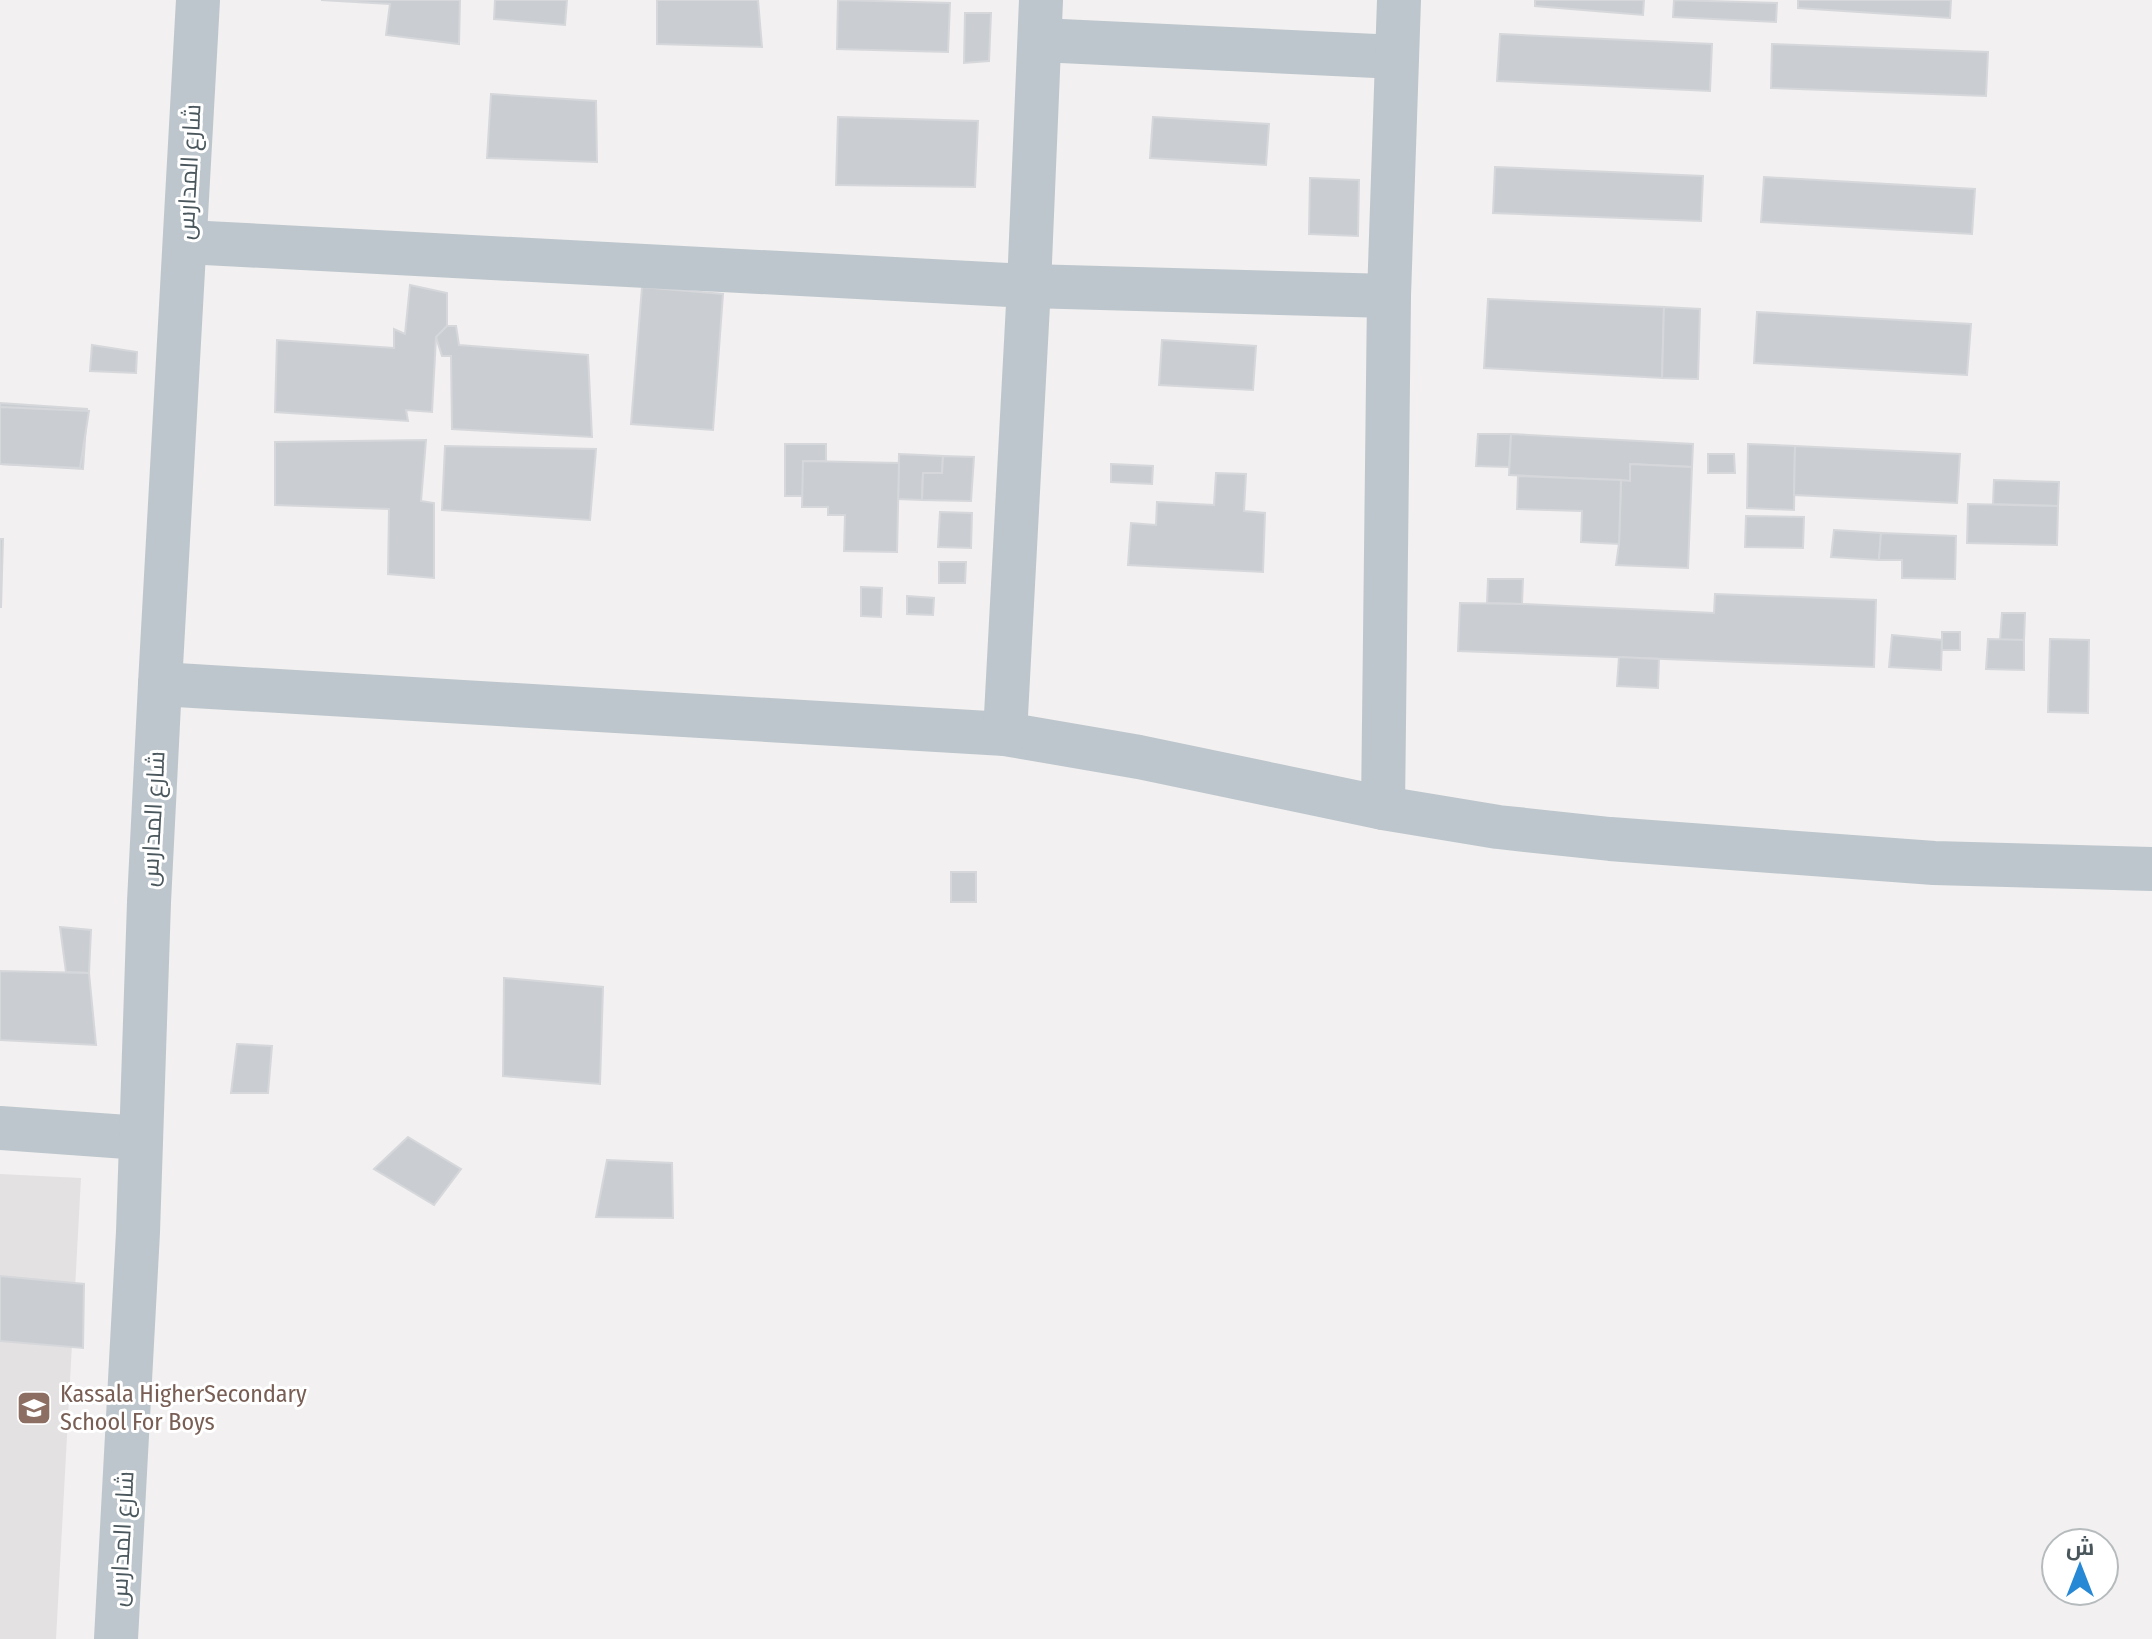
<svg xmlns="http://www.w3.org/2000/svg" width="2152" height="1639" font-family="'Fira Sans Condensed',Cairo,sans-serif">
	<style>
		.education { fill: #e3e1e2 }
		.building { fill: #caced2; stroke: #d5d7db; stroke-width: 2 }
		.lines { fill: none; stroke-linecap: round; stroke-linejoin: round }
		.minor { stroke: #bdc6cc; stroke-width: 44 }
		.labels { text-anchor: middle; stroke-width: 6; stroke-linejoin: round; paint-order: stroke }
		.street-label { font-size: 24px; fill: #49565c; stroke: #fff }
		.education-label { font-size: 24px; fill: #785e54; stroke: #fff; text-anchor: start }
	</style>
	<rect width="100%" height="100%" fill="#f2f0f0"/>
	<path class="education" d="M 0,1174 L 81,1178 L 56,1639 L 0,1639 Z"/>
	<g class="building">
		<path d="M 321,0 L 460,0 L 459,44 L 386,35 L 390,4 Z"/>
		<path d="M 495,0 L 567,0 L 565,25 L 494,19 Z"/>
		<path d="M 657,0 L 758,0 L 762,47 L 657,44 Z"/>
		<path d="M 838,0 L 950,3 L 948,52 L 837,49 Z"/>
		<path d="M 1535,0 L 1644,0 L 1643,15 L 1535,6 Z"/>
		<path d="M 1674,0 L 1777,3 L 1776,22 L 1673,17 Z"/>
		<path d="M 1798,0 L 1951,0 L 1950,18 L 1798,8 Z"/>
		<path d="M 965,13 L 991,13 L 989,61 L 964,63 Z"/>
		<path d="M 1500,34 L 1712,44 L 1710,91 L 1497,81 Z"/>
		<path d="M 1772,44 L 1988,52 L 1986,96 L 1771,88 Z"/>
		<path d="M 491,94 L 596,101 L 597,162 L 487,158 Z"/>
		<path d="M 838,117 L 978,121 L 975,187 L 836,185 Z"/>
		<path d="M 1153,117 L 1269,124 L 1266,165 L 1150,158 Z"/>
		<path d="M 1495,167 L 1703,176 L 1701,221 L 1493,213 Z"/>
		<path d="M 1764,177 L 1975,189 L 1972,234 L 1761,222 Z"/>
		<path d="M 1310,178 L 1359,180 L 1358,236 L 1309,234 Z"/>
		<path d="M 410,285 L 447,293 L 447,326 L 436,337 L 432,412 L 406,410 L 408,421 L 275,412 L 277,340 L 394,348 L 394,329 L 405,334 Z"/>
		<path d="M 642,287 L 723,294 L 713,430 L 631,424 Z"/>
		<path d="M 1488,299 L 1664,307 L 1662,378 L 1484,368 Z"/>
		<path d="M 1664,307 L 1700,309 L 1698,379 L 1662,378 Z"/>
		<path d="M 1757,312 L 1971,324 L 1967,375 L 1754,363 Z"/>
		<path d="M 447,326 L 456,326 L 459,345 L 588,355 L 592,437 L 452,429 L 451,356 L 442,356 L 436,337 Z"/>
		<path d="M 1162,340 L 1256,346 L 1253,390 L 1159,385 Z"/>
		<path d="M 92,345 L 137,352 L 136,373 L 90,371 Z"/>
		<path d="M 0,403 L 87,409 L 83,469 L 0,464 Z"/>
		<path d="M 0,407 L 89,411 L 80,468 L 0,464 Z"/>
		<path d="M 1478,434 L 1511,434 L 1509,467 L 1476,466 Z"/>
		<path d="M 1511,434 L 1693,444 L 1692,467 L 1630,464 L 1630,481 L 1509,475 Z"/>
		<path d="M 426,440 L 421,501 L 434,503 L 434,578 L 388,574 L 389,509 L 275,505 L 275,442 Z"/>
		<path d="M 785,444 L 826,444 L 826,461 L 803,461 L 803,496 L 785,496 Z"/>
		<path d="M 1748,444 L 1795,446 L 1794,510 L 1747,508 Z"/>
		<path d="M 445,446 L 596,449 L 590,520 L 442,510 Z"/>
		<path d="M 1795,446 L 1960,454 L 1957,503 L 1794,495 Z"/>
		<path d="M 899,454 L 943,456 L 942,473 L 923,473 L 922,500 L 898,499 Z"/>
		<path d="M 1708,454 L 1734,454 L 1735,473 L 1708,473 Z"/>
		<path d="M 943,456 L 974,457 L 971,501 L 922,500 L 923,473 L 942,473 Z"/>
		<path d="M 803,461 L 899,463 L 897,552 L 844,551 L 845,515 L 828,515 L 828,507 L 802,507 Z"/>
		<path d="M 1111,464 L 1153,466 L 1152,484 L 1111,482 Z"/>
		<path d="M 1630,464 L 1692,467 L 1688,568 L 1616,565 L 1619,544 L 1621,480 L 1630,481 Z"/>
		<path d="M 1216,473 L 1246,474 L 1244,511 L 1265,513 L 1263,572 L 1128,565 L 1131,523 L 1156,525 L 1157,502 L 1214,505 Z"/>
		<path d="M 1518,476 L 1621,480 L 1619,544 L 1581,542 L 1582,511 L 1517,509 Z"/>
		<path d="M 1994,480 L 2059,482 L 2058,506 L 1993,504 Z"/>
		<path d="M 1968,504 L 2058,506 L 2057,545 L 1967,543 Z"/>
		<path d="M 940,512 L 972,513 L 971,548 L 938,547 Z"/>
		<path d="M 1746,516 L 1804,517 L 1803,548 L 1745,547 Z"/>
		<path d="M 1834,530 L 1881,533 L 1879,560 L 1831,557 Z"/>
		<path d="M 1881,533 L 1956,536 L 1955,579 L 1902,578 L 1902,560 L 1879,560 Z"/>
		<path d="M 0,539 L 3,539 L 1,607 L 0,607 Z"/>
		<path d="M 939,562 L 966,562 L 965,583 L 939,583 Z"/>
		<path d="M 1488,579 L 1523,579 L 1522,604 L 1487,603 Z"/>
		<path d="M 861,587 L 882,588 L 881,617 L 861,616 Z"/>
		<path d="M 1715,594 L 1876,600 L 1874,667 L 1458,651 L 1460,603 L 1522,604 L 1714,613 Z"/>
		<path d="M 907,596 L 934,598 L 933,615 L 907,614 Z"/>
		<path d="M 2002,613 L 2025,613 L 2024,640 L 2000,640 Z"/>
		<rect x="1942" y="632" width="18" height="18"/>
		<path d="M 1892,635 L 1942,640 L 1941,670 L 1889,667 Z"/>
		<path d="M 1988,639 L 2024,640 L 2024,670 L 1986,669 Z"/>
		<path d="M 2050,639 L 2089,640 L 2088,713 L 2048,712 Z"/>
		<path d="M 1619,657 L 1659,659 L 1658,688 L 1617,686 Z"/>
		<rect x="951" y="872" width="25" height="30"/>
		<path d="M 60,927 L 91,930 L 89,973 L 66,972 Z"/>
		<path d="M 0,971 L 89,973 L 96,1045 L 0,1040 Z"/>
		<path d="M 504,978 L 603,987 L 600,1084 L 503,1076 Z"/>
		<path d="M 237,1044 L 272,1046 L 268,1093 L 231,1093 Z"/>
		<path d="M 408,1137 L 461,1169 L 434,1205 L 374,1169 Z"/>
		<path d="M 607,1160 L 672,1163 L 673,1218 L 596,1217 Z"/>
		<path d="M 0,1276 L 84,1284 L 83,1348 L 0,1341 Z"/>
	</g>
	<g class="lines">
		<g class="minor">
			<path d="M 1040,40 L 1397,57"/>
			<path d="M 186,242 L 1029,286 L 1389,296"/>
			<path d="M 160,684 L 1005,734 L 1139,757 L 1383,808 L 1498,827 L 1610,839 L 1934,863 L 2152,869"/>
			<path d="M 1005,734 L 1029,286 L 1041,0"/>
			<path d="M 1383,808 L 1389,296 L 1399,0"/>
			<path d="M 0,1128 L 141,1138"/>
			<path d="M 116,1639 L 138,1232 L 149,902 L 160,684 L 198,0"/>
		</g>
	</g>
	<defs>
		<g id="school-square" transform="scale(1.8)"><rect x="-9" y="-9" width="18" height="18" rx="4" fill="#8d6e63" stroke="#fff"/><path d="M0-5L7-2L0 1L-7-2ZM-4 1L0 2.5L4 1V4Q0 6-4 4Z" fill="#fff"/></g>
	</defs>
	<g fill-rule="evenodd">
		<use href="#school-square" x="34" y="1408"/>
	</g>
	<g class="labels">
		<g class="street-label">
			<text transform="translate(189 172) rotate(-87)" y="8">شارع المدارس</text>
			<text transform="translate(153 819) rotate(-87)" y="8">شارع المدارس</text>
			<text transform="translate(122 1539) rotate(-87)" y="8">شارع المدارس</text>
		</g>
		<g class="education-label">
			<text x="60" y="1402">Kassala HigherSecondary<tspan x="60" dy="28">School For Boys</tspan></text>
		</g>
	</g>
	<g transform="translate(2080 1567)"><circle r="38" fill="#ffffff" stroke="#b6bbbe" stroke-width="2"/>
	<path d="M0-6L14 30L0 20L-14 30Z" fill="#2789d5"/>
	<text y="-12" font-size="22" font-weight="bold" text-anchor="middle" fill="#49565c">ش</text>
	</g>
</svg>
